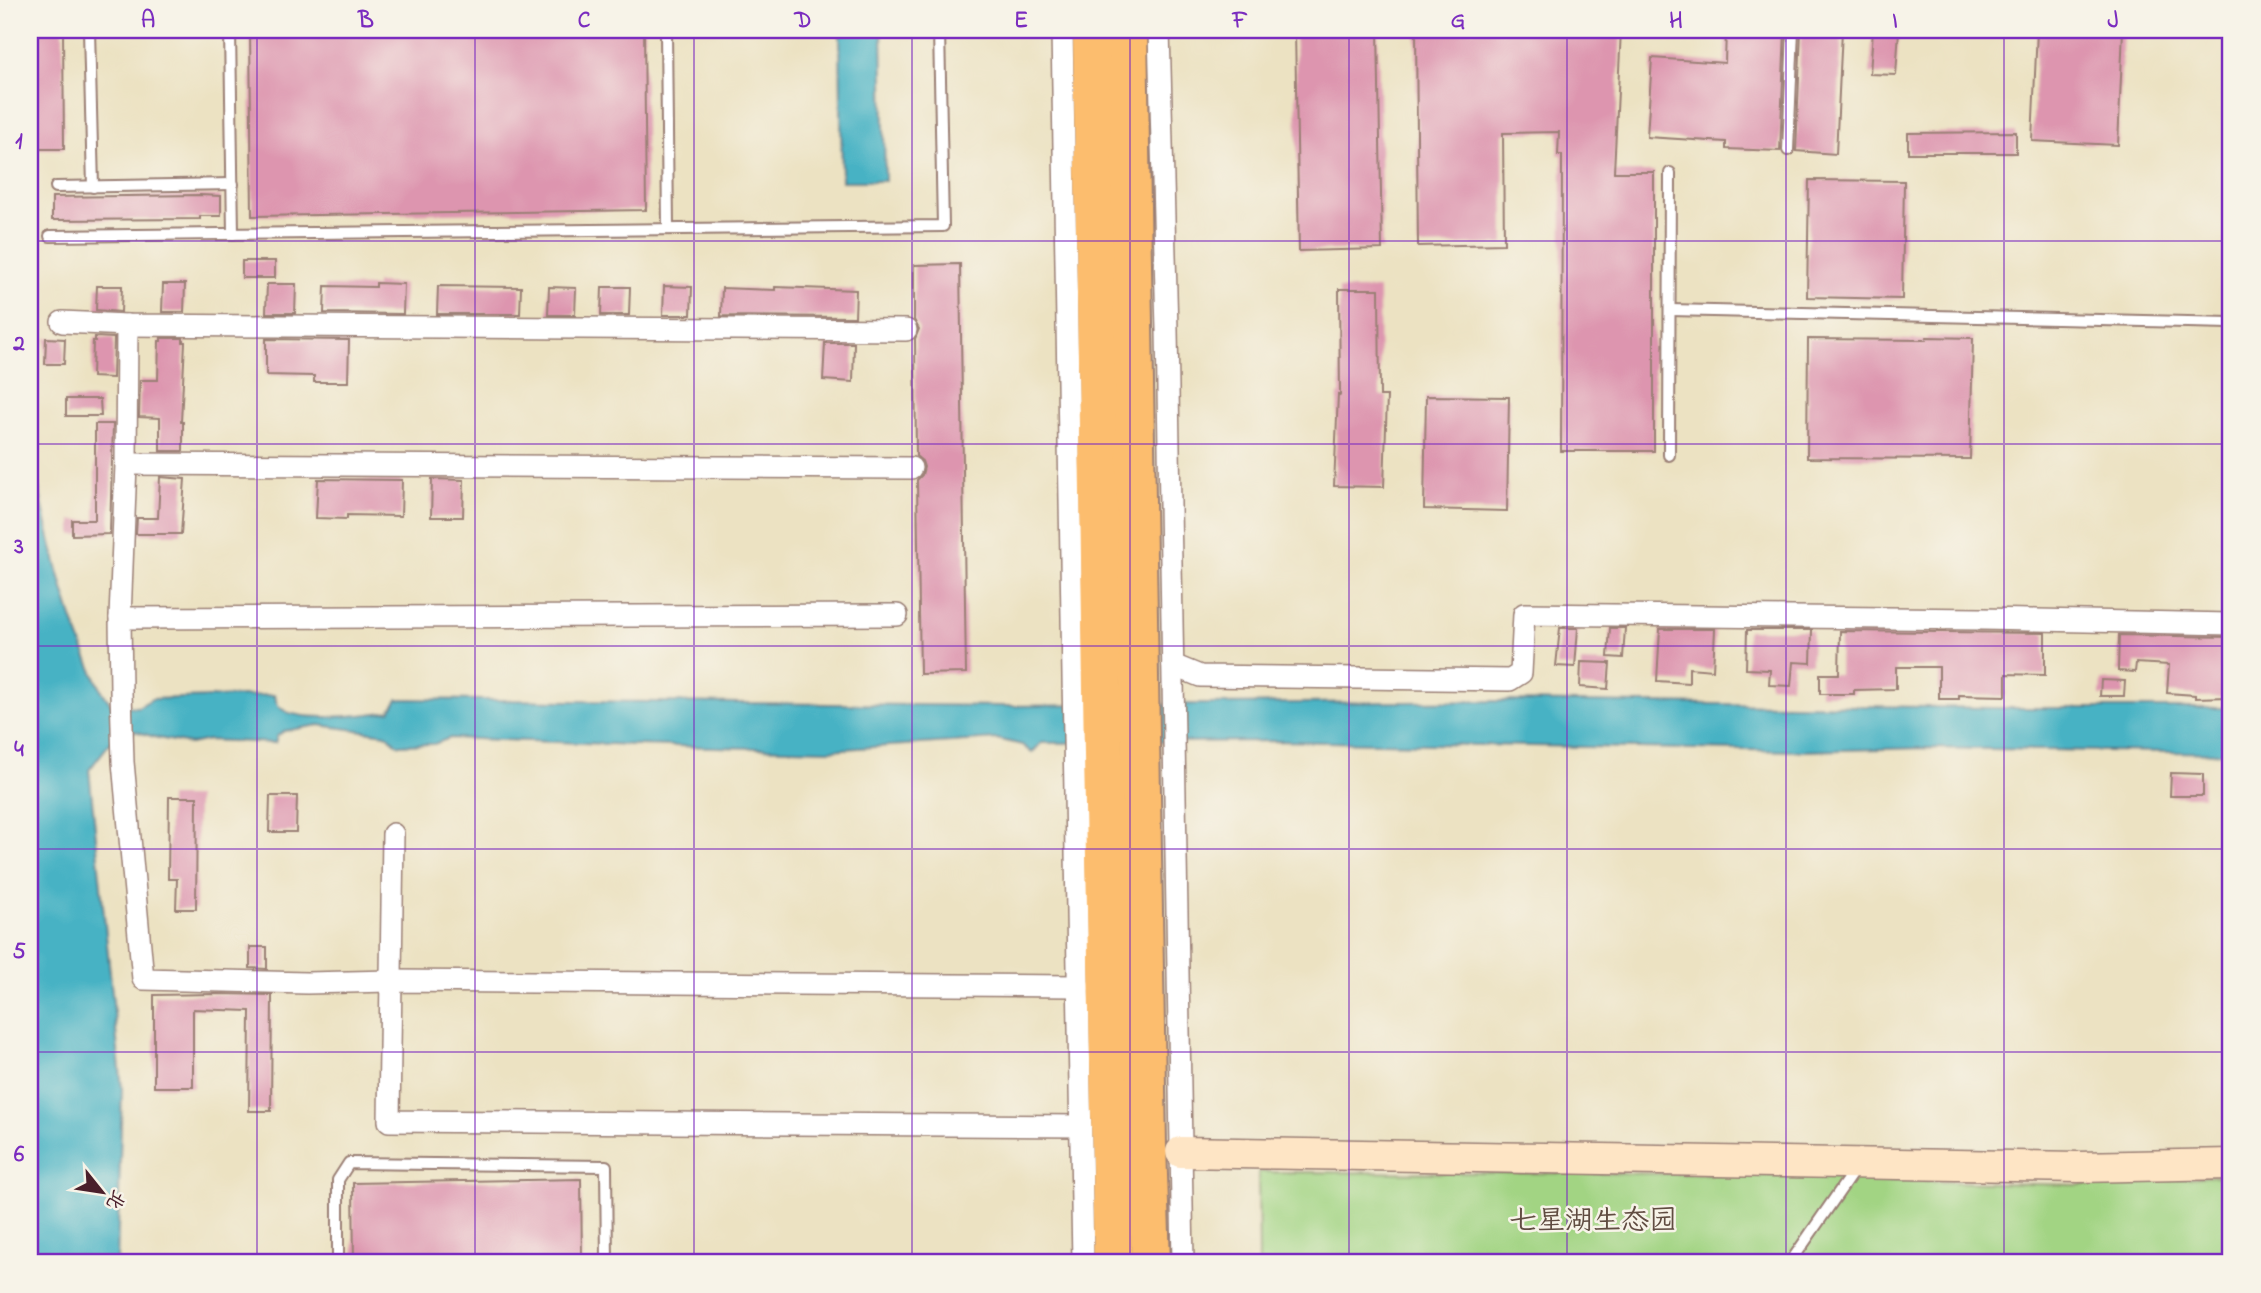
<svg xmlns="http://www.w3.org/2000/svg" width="2261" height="1293" font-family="'Indie Flower','LXGW WenKai TC',sans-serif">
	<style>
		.green { fill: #a2d483; stroke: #767a57; stroke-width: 2 }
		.water { fill: #46b2c4; stroke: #486878; stroke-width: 2 }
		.building { fill: #dd95af }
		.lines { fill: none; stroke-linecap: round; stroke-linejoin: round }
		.lane-casing { stroke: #9b8076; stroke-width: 14 }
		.street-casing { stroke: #9b8076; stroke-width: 24 }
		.secondary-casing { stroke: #9b8076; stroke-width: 33 }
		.highway-casing { stroke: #9b8076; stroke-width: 42 }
		.lane { stroke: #fff; stroke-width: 10 }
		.street { stroke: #fff; stroke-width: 21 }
		.secondary { stroke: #fee5c5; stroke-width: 30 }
		.highway { stroke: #fcbd6e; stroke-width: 38 }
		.grid { fill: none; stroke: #7b2cbf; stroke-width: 2; stroke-opacity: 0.55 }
		.labels { text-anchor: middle; stroke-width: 5; stroke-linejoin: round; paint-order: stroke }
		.park-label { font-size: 28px; fill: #604c41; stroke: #f7f3e8 }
		.neatline { fill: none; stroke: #7b2cbf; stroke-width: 2.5 }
		.grid-label { font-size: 23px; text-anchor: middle; font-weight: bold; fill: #7b2cbf }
	</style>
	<rect width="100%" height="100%" fill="#f7f3e8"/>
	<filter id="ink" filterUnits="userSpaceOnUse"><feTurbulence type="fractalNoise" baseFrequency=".0143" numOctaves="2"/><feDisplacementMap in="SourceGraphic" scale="14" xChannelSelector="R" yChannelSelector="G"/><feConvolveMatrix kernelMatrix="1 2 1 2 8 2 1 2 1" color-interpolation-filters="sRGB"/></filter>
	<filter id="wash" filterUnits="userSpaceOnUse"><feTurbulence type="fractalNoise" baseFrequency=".00686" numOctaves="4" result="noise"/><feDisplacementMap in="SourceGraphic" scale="28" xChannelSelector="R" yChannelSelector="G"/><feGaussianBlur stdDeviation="1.57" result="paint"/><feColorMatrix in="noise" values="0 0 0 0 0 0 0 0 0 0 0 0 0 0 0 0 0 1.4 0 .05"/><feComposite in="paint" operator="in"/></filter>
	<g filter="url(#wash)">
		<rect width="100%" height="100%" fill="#ece2c2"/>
		<path class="green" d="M 1258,1172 L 1803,1174 L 1912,1181 L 2077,1185 L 2231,1175 L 2231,1263 L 1259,1263 Z"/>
		<g class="water">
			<path d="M 840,30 L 882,30 L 885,181 L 842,181 Z"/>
			<path d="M 30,446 C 45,516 58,587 85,653 C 93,672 99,690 112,705 L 138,707 L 152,699 L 275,695 C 276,701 276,705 282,709 C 300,723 367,715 390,711 L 398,699 L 1002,706 L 1508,701 L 1997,708 L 2231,708 L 2231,753 L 1925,748 L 1799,751 L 1276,741 L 1041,743 L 1032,753 L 1022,745 L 997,739 L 828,750 L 636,745 L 450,738 L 434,744 L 398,745 L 386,734 L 319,725 L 284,731 L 277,736 L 275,743 L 208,740 L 190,744 L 158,738 L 135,731 L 109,744 L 89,770 L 122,1089 L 117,1263 L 30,1263 Z"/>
		</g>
		<g id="blocks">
			<g class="building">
				<path d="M 32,30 L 63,30 L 64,149 L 34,149 Z"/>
				<path d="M 250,30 L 644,30 L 646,210 L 252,216 Z"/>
				<path d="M 1295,30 L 1378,30 L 1382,249 L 1299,251 Z"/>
				<path d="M 1416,30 L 1621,30 L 1614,172 L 1654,172 L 1654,451 L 1561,451 L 1562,155 L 1558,155 L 1559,132 L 1503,133 L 1504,244 L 1418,246 Z"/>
				<path d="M 1726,30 L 1785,30 L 1780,151 L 1726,149 L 1726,142 L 1647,137 L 1652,58 L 1725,63 Z"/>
				<path d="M 1801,30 L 1842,30 L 1836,154 L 1796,151 Z"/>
				<path d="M 1873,30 L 1899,30 L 1896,75 L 1870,74 Z"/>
				<path d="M 2037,30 L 2123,30 L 2118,145 L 2032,141 Z"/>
				<path d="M 2016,132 L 2016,153 L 1908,153 L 1908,133 Z"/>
				<path d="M 1809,180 L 1904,181 L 1902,299 L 1807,297 Z"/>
				<path d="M 200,195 L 221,196 L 221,216 L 200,216 L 200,219 L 52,220 L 52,197 Z"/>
				<rect x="242" y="261" width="33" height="17"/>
				<path d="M 960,264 L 966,673 L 920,674 L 917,480 L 922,475 L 924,467 L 922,461 L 916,456 L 915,339 L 919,329 L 914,320 L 914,265 Z"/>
				<path d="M 376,283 L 404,284 L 403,314 L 324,313 L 325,286 L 376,287 Z"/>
				<path d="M 163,284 L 185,284 L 184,312 L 162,312 Z"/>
				<path d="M 267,284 L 296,284 L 295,313 L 266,313 Z"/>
				<path d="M 97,286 L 122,286 L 121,312 L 96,310 Z"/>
				<path d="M 438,286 L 521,287 L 520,314 L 437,314 Z"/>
				<path d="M 664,286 L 692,287 L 691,315 L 663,315 Z"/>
				<path d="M 549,287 L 576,288 L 575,315 L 548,315 Z"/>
				<path d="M 602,287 L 630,287 L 629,315 L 601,315 Z"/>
				<path d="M 775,287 L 856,290 L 855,317 L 721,316 L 722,288 L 775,290 Z"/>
				<path d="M 1339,289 L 1379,289 L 1380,396 L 1387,396 L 1384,487 L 1334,486 L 1338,394 L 1340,395 Z"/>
				<path d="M 95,337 L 114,338 L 113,378 L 92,377 L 93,341 L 95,341 Z"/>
				<path d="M 1927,337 L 1973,338 L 1970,459 L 1807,458 L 1808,339 L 1926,340 Z"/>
				<path d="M 46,338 L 65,339 L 64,364 L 45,364 Z"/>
				<path d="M 161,338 L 183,338 L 183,342 L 185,342 L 181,422 L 183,422 L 183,451 L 160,451 L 160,418 L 139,417 L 140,380 L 158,380 L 159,341 L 161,341 Z"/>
				<path d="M 266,339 L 349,340 L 348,382 L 314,382 L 314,376 L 266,375 Z"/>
				<path d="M 825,343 L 854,343 L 853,382 L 823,380 Z"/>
				<path d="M 1426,396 L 1509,397 L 1507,511 L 1424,509 Z"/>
				<path d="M 66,399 L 100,399 L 101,416 L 66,416 Z"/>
				<path d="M 95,424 L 113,424 L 110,534 L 72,535 L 72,520 L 95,520 Z"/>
				<path d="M 160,477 L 185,479 L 181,534 L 136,534 L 137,518 L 158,518 Z"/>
				<path d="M 318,479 L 402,480 L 401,516 L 347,515 L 347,519 L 316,518 Z"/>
				<path d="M 432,479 L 464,480 L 463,517 L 431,517 Z"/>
				<path d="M 1560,628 L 1578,628 L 1575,667 L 1556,666 Z"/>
				<path d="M 1610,628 L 1625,628 L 1623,658 L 1608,657 Z"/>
				<path d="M 1660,629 L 1715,629 L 1713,670 L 1689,668 L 1689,683 L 1657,681 Z"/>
				<path d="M 1747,630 L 1812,630 L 1811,663 L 1793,662 L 1791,686 L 1769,685 L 1770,670 L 1746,669 Z"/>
				<path d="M 1840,631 L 2045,633 L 2045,675 L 2006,674 L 2006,696 L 1959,695 L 1959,699 L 1939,699 L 1939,667 L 1896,667 L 1896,689 L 1854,690 L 1854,694 L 1820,694 L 1820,674 L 1839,674 Z"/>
				<path d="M 2119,635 L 2231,637 L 2229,697 L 2195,698 L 2195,695 L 2167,693 L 2169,665 L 2136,663 L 2135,672 L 2118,671 Z"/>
				<path d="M 1581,662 L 1610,663 L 1608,689 L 1580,687 Z"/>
				<path d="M 2101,680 L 2125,681 L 2124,696 L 2100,696 Z"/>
				<path d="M 2171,773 L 2203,774 L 2203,796 L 2170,796 Z"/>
				<path d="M 270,796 L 297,796 L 296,832 L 269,832 Z"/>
				<path d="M 169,797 L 197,797 L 196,909 L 176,909 L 177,879 L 168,879 Z"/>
				<path d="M 250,947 L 267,947 L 267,969 L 250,968 Z"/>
				<path d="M 216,994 L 272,995 L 271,1111 L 249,1111 L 250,1011 L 193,1009 L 193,1087 L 154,1087 L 154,995 Z"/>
				<path d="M 581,1179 L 582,1263 L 354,1263 L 353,1183 Z"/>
			</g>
		</g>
	</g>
	<g filter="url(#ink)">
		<use href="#blocks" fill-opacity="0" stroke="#9b8076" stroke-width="2"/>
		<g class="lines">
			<g class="lane-casing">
				<g id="lane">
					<path d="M 89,30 L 93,187"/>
					<path d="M 230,30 L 233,234"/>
					<path d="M 666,30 L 668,229"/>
					<path d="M 1788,150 L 1793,30"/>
					<path d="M 56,187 L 233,184"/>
					<path d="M 50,236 L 943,226 L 939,30"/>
					<path d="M 1670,310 L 2231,323"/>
					<path d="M 1669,455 L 1670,173"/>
					<path d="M 338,1263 L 338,1180 L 349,1163 L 606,1166 L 607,1263"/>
					<path d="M 1790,1263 L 1857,1166"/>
				</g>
			</g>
			<g class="street-casing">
				<g id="street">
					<path d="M 1062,30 L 1083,1263"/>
					<path d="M 1159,30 L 1167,330 L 1183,1263"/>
					<path d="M 62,322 L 127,325 L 906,330"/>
					<path d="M 127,325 L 126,464 L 120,618 L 121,691 L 123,762 L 143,979 L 307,983 L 390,981 L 1079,986"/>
					<path d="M 126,464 L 911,468"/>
					<path d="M 120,618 L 897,615"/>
					<path d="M 1173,665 L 1200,676 L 1510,680 L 1521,673 L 1524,614 L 1982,619 L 2231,624"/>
					<path d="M 393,834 L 389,1121 L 1081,1126"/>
				</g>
			</g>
			<g class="secondary-casing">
				<path id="secondary" d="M 1181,1152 L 2078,1167 L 2231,1164"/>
			</g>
			<g class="highway-casing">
				<g id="highway">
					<path d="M 1092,30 L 1103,755 L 1113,1263"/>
					<path d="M 1128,30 L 1147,1146 L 1151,1263"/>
				</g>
			</g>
			<use href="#lane" class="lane"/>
			<use href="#street" class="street"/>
			<use href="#secondary" class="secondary"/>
			<use href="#highway" class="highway"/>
		</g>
	</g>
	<path class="grid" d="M 257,30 L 257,1263M 475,30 L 475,1263M 694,30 L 694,1263M 912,30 L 912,1263M 1130,30 L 1130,1263M 1349,30 L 1349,1263M 1567,30 L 1567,1263M 1786,30 L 1786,1263M 2004,30 L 2004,1263M 30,241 L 2231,241M 30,444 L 2231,444M 30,646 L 2231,646M 30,849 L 2231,849M 30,1052 L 2231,1052"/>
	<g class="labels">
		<g class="park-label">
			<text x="1593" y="1229">七星湖生态园</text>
		</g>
	</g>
	<rect width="2261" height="1293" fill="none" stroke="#f7f3e8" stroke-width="77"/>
	<g transform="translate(102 1192) rotate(120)" stroke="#f7f3e8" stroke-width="5" paint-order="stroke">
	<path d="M0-5L12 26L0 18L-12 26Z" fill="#4a1f2b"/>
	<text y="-10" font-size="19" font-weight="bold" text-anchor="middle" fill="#4a1f2b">北</text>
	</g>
	<rect x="38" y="38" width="2184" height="1216" class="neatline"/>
	<g class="grid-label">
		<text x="148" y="27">A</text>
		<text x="366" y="27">B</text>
		<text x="584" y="27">C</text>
		<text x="803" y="27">D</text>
		<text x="1021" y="27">E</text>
		<text x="1240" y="27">F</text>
		<text x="1458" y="27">G</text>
		<text x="1676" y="27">H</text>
		<text x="1895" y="27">I</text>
		<text x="2113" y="27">J</text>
		<text x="19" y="148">1</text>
		<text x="19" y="350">2</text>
		<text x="19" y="553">3</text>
		<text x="19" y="756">4</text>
		<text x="19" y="958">5</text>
		<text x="19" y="1161">6</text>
	</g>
</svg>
